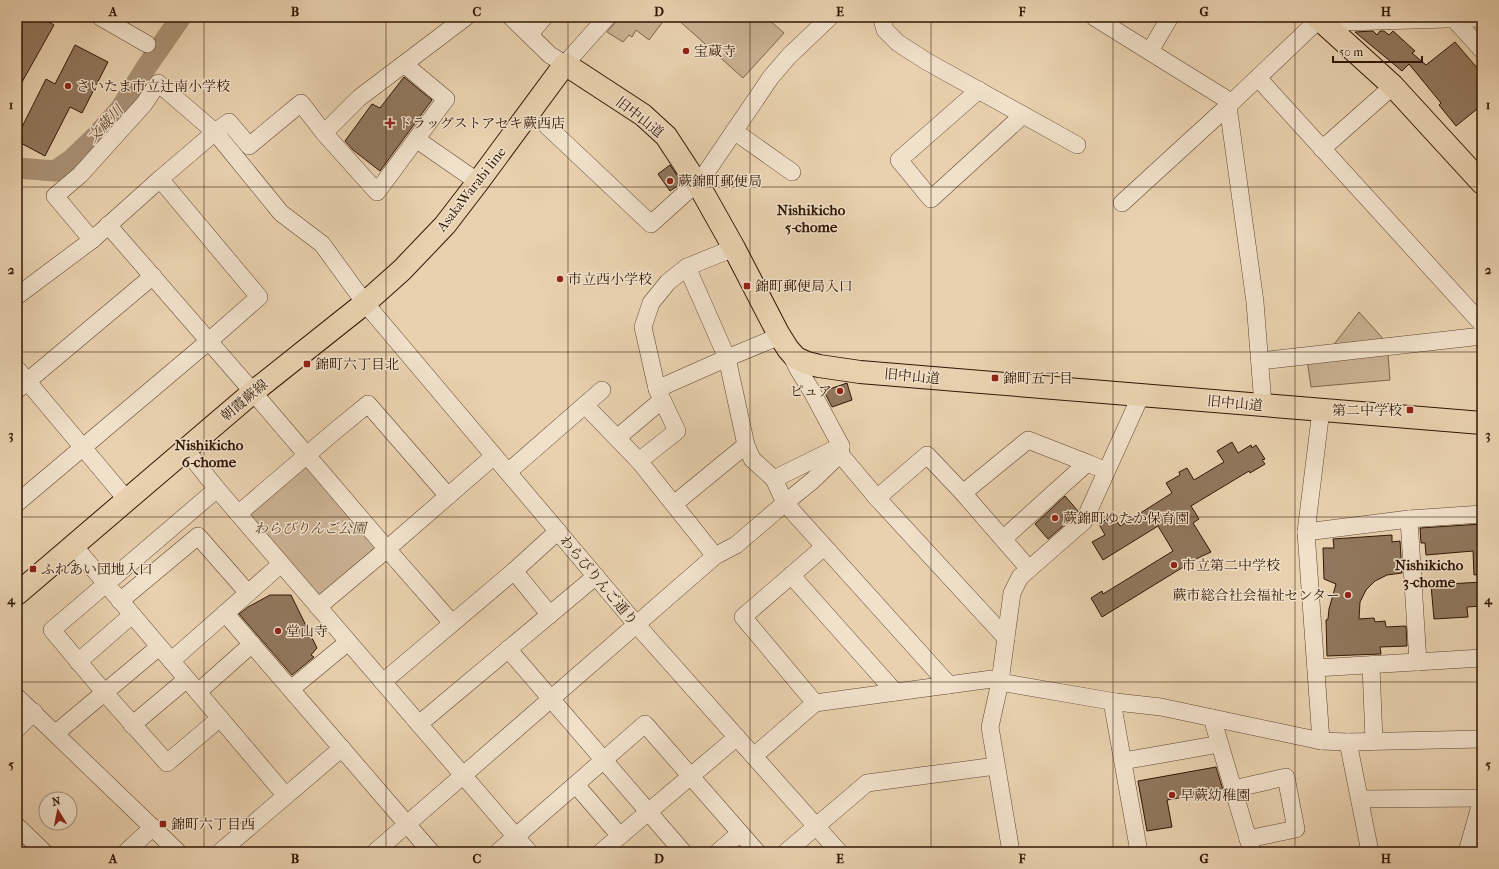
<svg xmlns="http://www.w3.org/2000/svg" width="1499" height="869" font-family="'IM FELL French Canon','Noto Serif JP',serif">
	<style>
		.green { fill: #cab192; stroke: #7e644b }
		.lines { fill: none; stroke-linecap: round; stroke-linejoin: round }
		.river { stroke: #aa9175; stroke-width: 21 }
		.building { fill: #91775d; stroke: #311604 }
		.minor-casing { stroke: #5f452f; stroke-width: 18 }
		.major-casing { stroke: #311604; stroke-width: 24 }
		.highway-casing { stroke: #311604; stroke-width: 24 }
		.minor { stroke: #f1e1cb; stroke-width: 17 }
		.major { stroke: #e9d1af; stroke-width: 22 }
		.highway { stroke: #e9d1af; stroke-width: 22 }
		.grid { fill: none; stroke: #311604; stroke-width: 1; stroke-opacity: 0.55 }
		.poi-dot { fill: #8f2418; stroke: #f1e1cb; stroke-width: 1.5 }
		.labels { text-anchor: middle; stroke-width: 3; stroke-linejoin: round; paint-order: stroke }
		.poi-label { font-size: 14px; fill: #311604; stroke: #f1e1cb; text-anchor: start }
		.street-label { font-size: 14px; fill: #311604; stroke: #f1e1cb }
		.park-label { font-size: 14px; font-style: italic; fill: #5f442f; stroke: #f1e1cb }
		.water-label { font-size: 15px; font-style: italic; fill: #614731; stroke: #f1e1cb }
		.neighbourhood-label { font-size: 15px; font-weight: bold; fill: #311604; stroke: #f1e1cb }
		.neatline { fill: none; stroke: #311604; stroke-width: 1.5 }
		.grid-label { font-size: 13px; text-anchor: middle; font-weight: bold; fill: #311604 }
	</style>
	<rect width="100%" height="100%" fill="#e9d1af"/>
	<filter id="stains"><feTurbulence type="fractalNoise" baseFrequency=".005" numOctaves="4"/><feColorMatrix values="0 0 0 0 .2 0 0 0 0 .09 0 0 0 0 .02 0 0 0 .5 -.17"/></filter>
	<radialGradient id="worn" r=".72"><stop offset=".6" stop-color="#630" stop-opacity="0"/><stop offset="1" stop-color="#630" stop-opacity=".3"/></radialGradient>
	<g class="green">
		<path d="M 620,17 L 662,17 L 665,19 L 649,40 L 636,30 L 632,37 L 629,35 L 623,42 L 607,32 Z"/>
		<path d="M 675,17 L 766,17 L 784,33 L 743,78 Z"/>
		<path d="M 1359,312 L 1387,343 L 1390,380 L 1311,387 L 1307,359 L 1325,356 Z"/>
		<path d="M 307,455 L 387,549 L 318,607 L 238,514 Z"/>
	</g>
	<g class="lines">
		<path class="river" d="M 17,168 L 55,171 L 71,160 L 97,135 L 121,108 L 145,69 L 181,17"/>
	</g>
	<g class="building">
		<path d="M 17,17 L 40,17 L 54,25 L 17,91 Z"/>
		<path d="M 1373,31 L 1377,35 L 1380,31 L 1384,31 L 1389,35 L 1393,31 L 1415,51 L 1412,53 L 1426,65 L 1455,42 L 1478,69 L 1482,65 L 1482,105 L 1456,126 L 1439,105 L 1441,103 L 1409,64 L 1402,71 L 1355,32 Z"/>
		<path d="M 75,45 L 108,62 L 82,113 L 70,107 L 45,156 L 17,141 L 17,137 L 46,79 L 55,84 Z"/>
		<path d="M 404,77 L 432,100 L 380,171 L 353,150 L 345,141 L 372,104 L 380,108 Z"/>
		<path d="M 670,165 L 682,183 L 670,191 L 658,174 Z"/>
		<path d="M 847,383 L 852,400 L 832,407 L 824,391 Z"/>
		<path d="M 1232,442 L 1238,453 L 1251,445 L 1252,448 L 1256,445 L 1265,459 L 1262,460 L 1265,464 L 1250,473 L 1249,471 L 1191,506 L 1199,519 L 1193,523 L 1211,552 L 1198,558 L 1102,617 L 1091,598 L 1102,591 L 1103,594 L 1173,551 L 1158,526 L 1103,560 L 1092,542 L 1105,535 L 1099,524 L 1113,515 L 1120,526 L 1172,493 L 1166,483 L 1180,475 L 1179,472 L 1187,468 L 1194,480 L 1224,462 L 1217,451 Z"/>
		<path d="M 1065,496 L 1078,511 L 1076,515 L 1048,539 L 1035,524 Z"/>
		<path d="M 1482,524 L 1482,574 L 1474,575 L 1473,551 L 1426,555 L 1425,543 L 1421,543 L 1420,528 Z"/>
		<path d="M 1392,535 L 1392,542 L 1400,541 L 1402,573 L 1387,575 L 1375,581 L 1366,590 L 1360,602 L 1359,619 L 1374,618 L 1375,622 L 1385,621 L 1386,627 L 1406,626 L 1407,646 L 1380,647 L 1381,654 L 1327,656 L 1326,620 L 1328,619 L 1329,609 L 1336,584 L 1324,579 L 1323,548 L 1334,548 L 1333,539 Z"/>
		<path d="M 1482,582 L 1482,606 L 1467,607 L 1468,617 L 1434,619 L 1431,585 Z"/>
		<path d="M 270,595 L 291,595 L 317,648 L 311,655 L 314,657 L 292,675 L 239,614 L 248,607 Z"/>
		<path d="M 1216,767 L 1223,790 L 1167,800 L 1172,827 L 1147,831 L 1138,781 Z"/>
	</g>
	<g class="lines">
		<g class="minor-casing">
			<g id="minor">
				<path d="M 100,17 L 147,44"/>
				<path d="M 511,17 L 550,55 L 565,64 L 607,17"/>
				<path d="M 1094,17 L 1226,99 L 1228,106 L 1122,203"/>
				<path d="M 1318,18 L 1344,22 L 1482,18"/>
				<path d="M 882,19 L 885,30 L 898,43 L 926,61 L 1077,145"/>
				<path d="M 1454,19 L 1482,50"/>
				<path d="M 530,34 L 544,17"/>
				<path d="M 1150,51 L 1170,17"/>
				<path d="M 1258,78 L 1482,324"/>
				<path d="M 979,90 L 899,160 L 931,199 L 1023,115"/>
				<path d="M 547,126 L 651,224 L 703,177 L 771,77 L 789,56 L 830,17"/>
				<path d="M 734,131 L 792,172"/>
				<path d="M 324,133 L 359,98 L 466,17"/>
				<path d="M 416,139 L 478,182"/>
				<path d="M 1322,149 L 1393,86"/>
				<path d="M 108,225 L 253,392 L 387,549 L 452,623"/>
				<path d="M 92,240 L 55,196 L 80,175 L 144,104 L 158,83 L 215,132 L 229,122 L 249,146 L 301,103 L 324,133 L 377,192 L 446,99 L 404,64"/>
				<path d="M 17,296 L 92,240 L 160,179 L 215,132 L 281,213 L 322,244 L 365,303 L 636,624 L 839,852"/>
				<path d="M 1260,361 L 1482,336"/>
				<path d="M 17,369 L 127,500"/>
				<path d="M 657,389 L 727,358 L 687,267"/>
				<path d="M 17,390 L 153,276"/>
				<path d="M 585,405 L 639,461 L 715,556"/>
				<path d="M 1263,405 L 1255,302 L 1228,106 L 1312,26 L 1318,17"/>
				<path d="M 617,438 L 662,400"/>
				<path d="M 746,445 L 727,358 L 780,336"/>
				<path d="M 186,450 L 217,489 L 529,852"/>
				<path d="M 840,454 L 877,498 L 1006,638"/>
				<path d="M 639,461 L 677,431 L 657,389 L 643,327 L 651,303 L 668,282 L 687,267 L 734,248"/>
				<path d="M 508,472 L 602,390"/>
				<path d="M 774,479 L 785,503 L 812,481 L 840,454 L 841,446 L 811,390 L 798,369 L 789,351"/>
				<path d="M 217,489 L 52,630 L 104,692 L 167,763 L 220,718"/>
				<path d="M 963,493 L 1028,440 L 1087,463"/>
				<path d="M 877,498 L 927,455 L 963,493 L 1029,569"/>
				<path d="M 17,503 L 209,341 L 259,297 L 160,179"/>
				<path d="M 674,504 L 746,445 L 752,459 L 774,479 L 841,446"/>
				<path d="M 238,514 L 335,431 L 368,404 L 448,496"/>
				<path d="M 1409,519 L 1418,662"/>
				<path d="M 1306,532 L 1409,519 L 1482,514"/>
				<path d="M 1003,539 L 1087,463 L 1097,467"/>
				<path d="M 74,546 L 286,796"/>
				<path d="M 514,571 L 550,615"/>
				<path d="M 791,575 L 895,692"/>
				<path d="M 120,601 L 198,536 L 248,593"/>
				<path d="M 318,607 L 387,549 L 494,456"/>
				<path d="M 225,613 L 431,852"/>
				<path d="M 508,649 L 683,852"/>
				<path d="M 171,661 L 281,564"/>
				<path d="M 78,662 L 132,615"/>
				<path d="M 1371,665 L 1374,741"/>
				<path d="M 1316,668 L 1482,658"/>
				<path d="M 383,682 L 514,571 L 558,531"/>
				<path d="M 291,689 L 348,642"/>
				<path d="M 198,692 L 252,644"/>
				<path d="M 17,697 L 178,852"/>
				<path d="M 1116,702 L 1113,707 L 1139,852"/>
				<path d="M 815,703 L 743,617 L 824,547"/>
				<path d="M 1212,718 L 1252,852"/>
				<path d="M 419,724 L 596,576"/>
				<path d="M 132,725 L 187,679"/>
				<path d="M 17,729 L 34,712"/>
				<path d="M 56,733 L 159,647"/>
				<path d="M 1321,741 L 1306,532 L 1321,410"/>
				<path d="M 1348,742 L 1370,852"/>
				<path d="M 754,756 L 815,703 L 992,679 L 1000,682 L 1116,702 L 1161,707 L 1321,741 L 1348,742 L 1482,739"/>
				<path d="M 1123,761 L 1220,744"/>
				<path d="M 576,785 L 620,836"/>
				<path d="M 1233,789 L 1286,777 L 1296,829 L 1248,839"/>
				<path d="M 1360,799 L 1482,798"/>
				<path d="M 17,826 L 44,852"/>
				<path d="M 126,852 L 153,827"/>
				<path d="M 220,852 L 342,748"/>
				<path d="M 375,852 L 715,556 L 736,545 L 785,503 L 949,685"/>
				<path d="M 498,852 L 645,724 L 757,852"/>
				<path d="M 601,852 L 737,737"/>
				<path d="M 718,852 L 740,833"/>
				<path d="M 786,852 L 867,783 L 996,766"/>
				<path d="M 1011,852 L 990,727 L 1000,682 L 1012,593 L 1020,577 L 1084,521 L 1141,395"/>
				<path d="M 1467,852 L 1482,799"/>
			</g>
		</g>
		<g class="major-casing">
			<path id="major" d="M 17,594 L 253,392 L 365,303 L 402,270 L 445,225 L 478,182 L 565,64 L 643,115 L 666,136 L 702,191 L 734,248 L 778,333 L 788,349 L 796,358 L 807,363 L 819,366 L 860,372 L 969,381 L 1482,423"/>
		</g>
		<g class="highway-casing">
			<path id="highway" d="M 1317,17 L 1393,86 L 1482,183"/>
		</g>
		<use href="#minor" class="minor"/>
		<use href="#major" class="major"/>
		<use href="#highway" class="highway"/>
	</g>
	<path class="grid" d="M 204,17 L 204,852M 386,17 L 386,852M 568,17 L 568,852M 750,17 L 750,852M 931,17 L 931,852M 1113,17 L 1113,852M 1295,17 L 1295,852M 17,187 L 1482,187M 17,352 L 1482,352M 17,517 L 1482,517M 17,682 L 1482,682"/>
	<g class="poi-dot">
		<circle cx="686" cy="51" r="4"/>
		<circle cx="68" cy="86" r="4"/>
		<path d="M388 117h4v4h4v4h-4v4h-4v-4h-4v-4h4z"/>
		<circle cx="670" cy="181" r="4"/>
		<circle cx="560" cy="279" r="4"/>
		<rect x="743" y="282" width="8" height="8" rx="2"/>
		<rect x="303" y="360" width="8" height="8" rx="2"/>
		<rect x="991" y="374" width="8" height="8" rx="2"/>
		<circle cx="840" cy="391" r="4"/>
		<rect x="1406" y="406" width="8" height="8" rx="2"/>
		<circle cx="1055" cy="518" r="4"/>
		<circle cx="1174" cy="565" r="4"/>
		<rect x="29" y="565" width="8" height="8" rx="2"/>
		<circle cx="1348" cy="595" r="4"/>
		<circle cx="278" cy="631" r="4"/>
		<circle cx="1172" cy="795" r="4"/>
		<rect x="159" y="820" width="8" height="8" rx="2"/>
	</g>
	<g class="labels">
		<g class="poi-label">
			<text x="694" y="56">宝蔵寺</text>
			<text x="76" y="91">さいたま市立辻南小学校</text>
			<text x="398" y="128">ドラッグストアセキ蕨西店</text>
			<text x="678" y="186">蕨錦町郵便局</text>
			<text x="568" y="284">市立西小学校</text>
			<text x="755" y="291">錦町郵便局入口</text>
			<text x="315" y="369">錦町六丁目北</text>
			<text x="1003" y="383">錦町五丁目</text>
			<text x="832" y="396" text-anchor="end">ピュア</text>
			<text x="1402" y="415" text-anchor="end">第二中学校</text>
			<text x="1063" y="523">蕨錦町ゆたか保育園</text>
			<text x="1182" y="570">市立第二中学校</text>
			<text x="41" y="574">ふれあい団地入口</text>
			<text x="1340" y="600" text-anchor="end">蕨市総合社会福祉センター</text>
			<text x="286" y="636">堂山寺</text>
			<text x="1180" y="800">早蕨幼稚園</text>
			<text x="171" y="829">錦町六丁目西</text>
		</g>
		<g class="street-label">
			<text transform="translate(640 117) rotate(38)" y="5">旧中山道</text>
			<text transform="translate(471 189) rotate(-52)" y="5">AsakaWarabi line</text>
			<text transform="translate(912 376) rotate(5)" y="5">旧中山道</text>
			<text transform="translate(244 400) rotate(-40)" y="5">朝霞蕨線</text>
			<text transform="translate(1235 403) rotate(5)" y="5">旧中山道</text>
			<text transform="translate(599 580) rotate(50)" y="5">わらびりんご通り</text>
		</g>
		<g class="park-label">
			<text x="310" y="533">わらびりんご公園</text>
		</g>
		<g class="water-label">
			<text transform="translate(105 124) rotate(-47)" y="5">文蔵川</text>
		</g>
		<g class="neighbourhood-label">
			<text x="811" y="215">Nishikicho<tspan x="811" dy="17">5-chome</tspan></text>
			<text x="209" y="450">Nishikicho<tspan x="209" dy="17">6-chome</tspan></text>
			<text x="1429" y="570">Nishikicho<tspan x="1429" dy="17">3-chome</tspan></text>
		</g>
	</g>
	<rect width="1499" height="869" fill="none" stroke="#e9d1af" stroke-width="44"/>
	<g transform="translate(58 811) rotate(350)"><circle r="19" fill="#f1e1cb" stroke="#a4907b"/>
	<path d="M0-3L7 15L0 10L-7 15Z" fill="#8f2418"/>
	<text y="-6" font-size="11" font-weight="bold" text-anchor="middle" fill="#311604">N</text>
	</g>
	<path d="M1333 56v6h89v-6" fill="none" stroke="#311604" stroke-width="2"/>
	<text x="1339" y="56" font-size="12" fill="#311604" stroke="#f1e1cb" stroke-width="3" paint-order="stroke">50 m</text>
	<rect x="22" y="22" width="1455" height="825" class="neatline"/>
	<g class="grid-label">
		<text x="113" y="16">A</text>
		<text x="295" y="16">B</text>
		<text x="477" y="16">C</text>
		<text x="659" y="16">D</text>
		<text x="840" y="16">E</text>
		<text x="1022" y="16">F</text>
		<text x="1204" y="16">G</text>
		<text x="1386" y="16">H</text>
		<text x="11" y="109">1</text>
		<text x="1488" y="109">1</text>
		<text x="11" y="274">2</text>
		<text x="1488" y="274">2</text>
		<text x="11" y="439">3</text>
		<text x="1488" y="439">3</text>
		<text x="11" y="604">4</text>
		<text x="1488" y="604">4</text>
		<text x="11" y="769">5</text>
		<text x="1488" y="769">5</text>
		<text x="113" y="863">A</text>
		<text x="295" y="863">B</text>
		<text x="477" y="863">C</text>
		<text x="659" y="863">D</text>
		<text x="840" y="863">E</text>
		<text x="1022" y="863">F</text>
		<text x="1204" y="863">G</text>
		<text x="1386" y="863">H</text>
	</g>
	<rect width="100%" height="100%" filter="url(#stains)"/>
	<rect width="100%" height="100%" fill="url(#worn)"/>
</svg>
